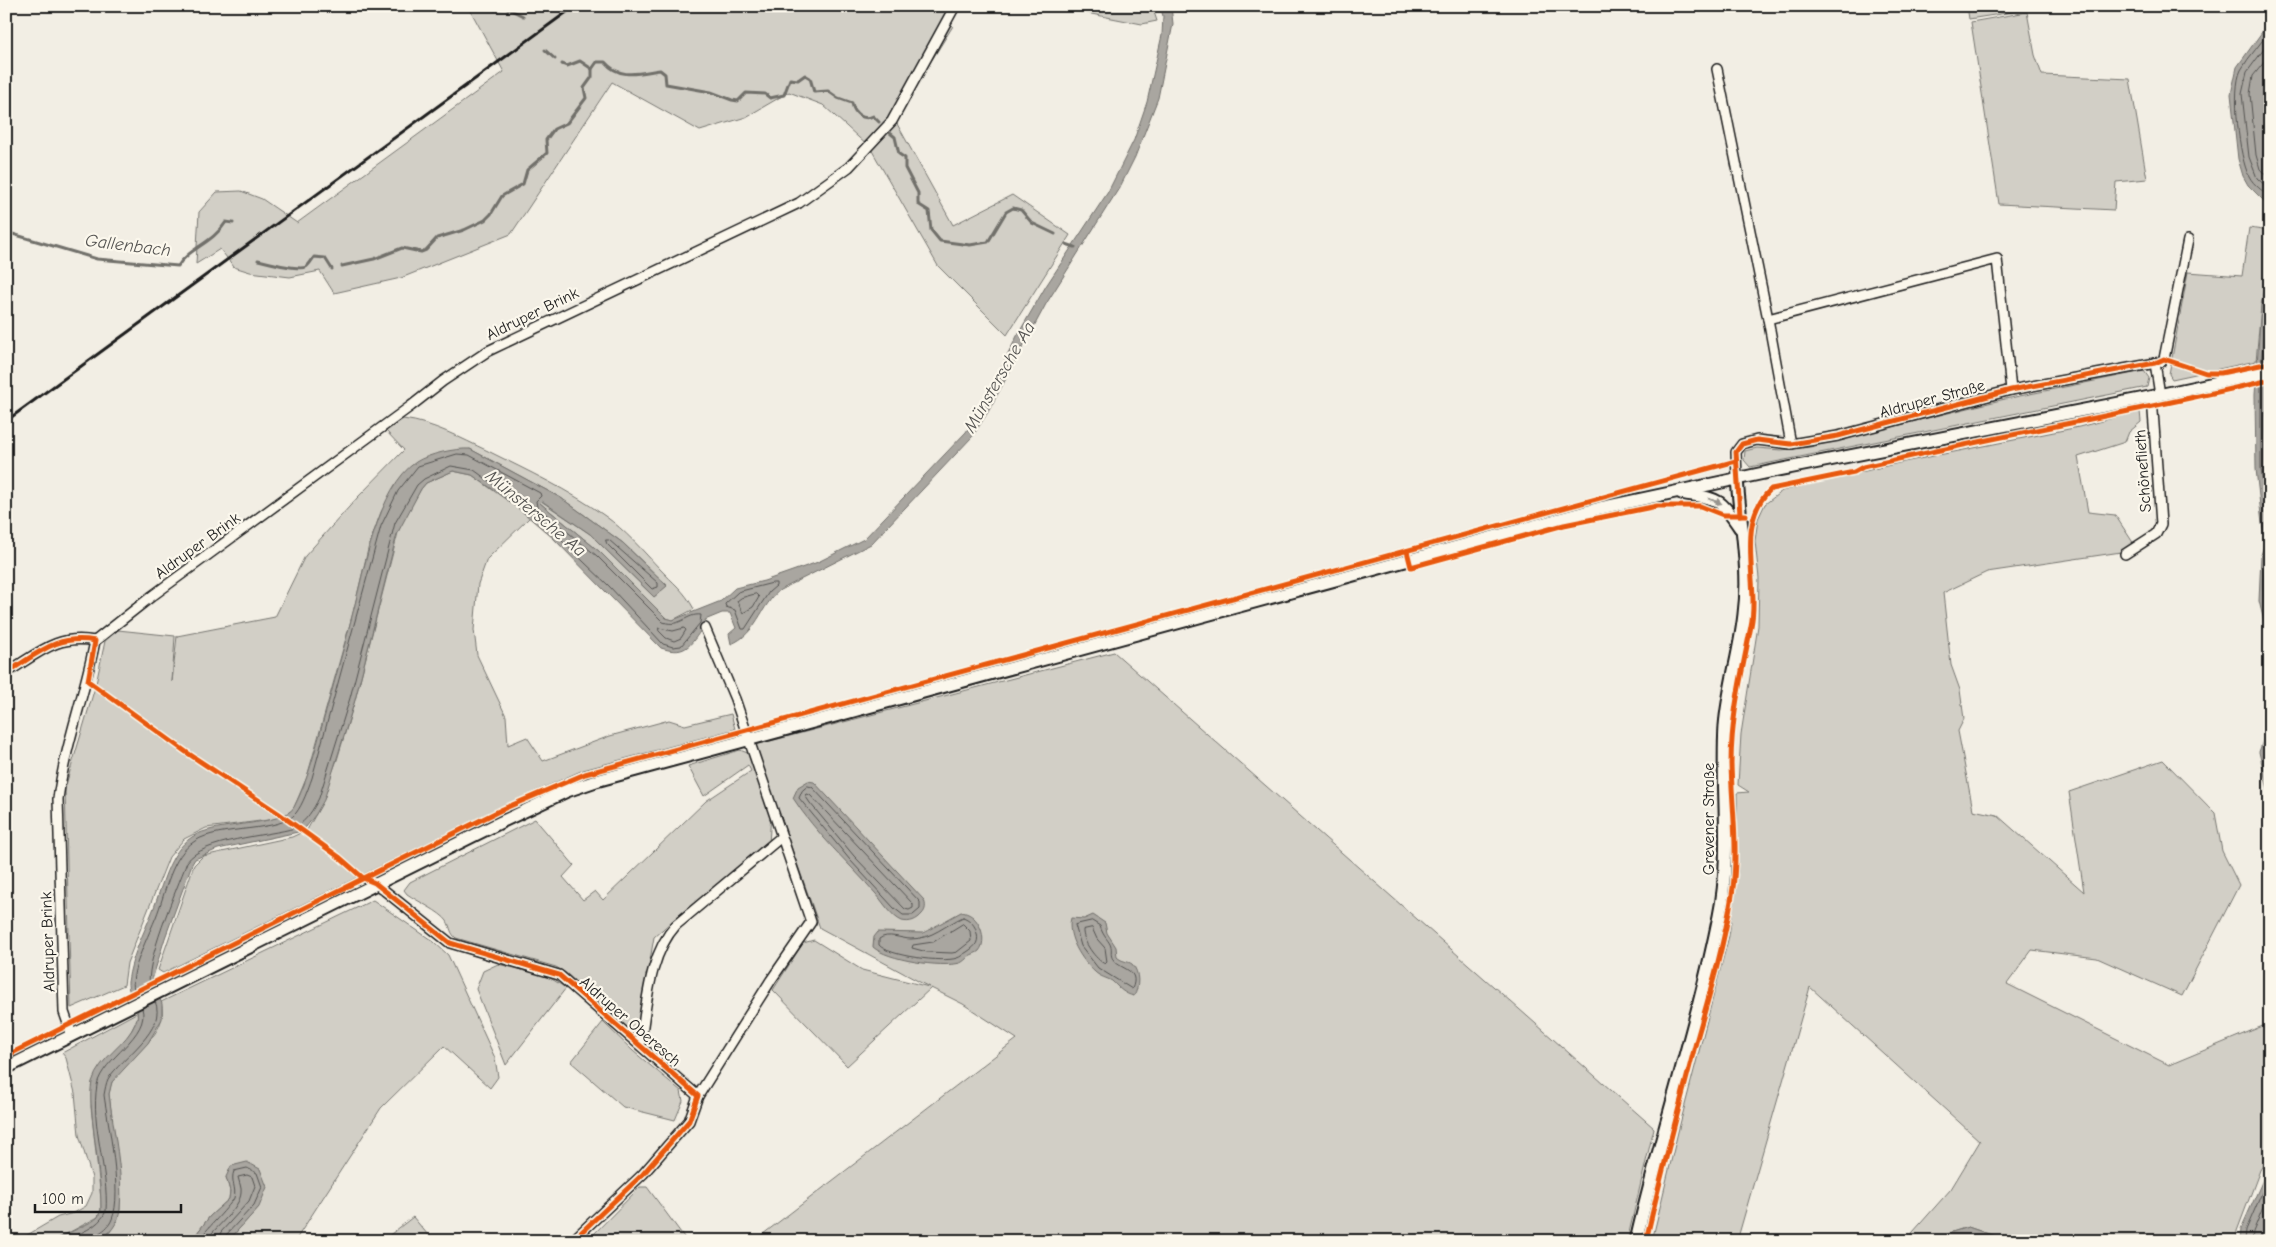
<svg xmlns="http://www.w3.org/2000/svg" width="2276" height="1247" font-family="'Comic Neue',sans-serif">
	<style>
		.green { fill: #d2cfc6; stroke: #777671 }
		.water { fill: #a9a6a0; stroke: #716f6b }
		.lines { fill: none; stroke-linecap: round; stroke-linejoin: round }
		.shore { stroke: #545351; stroke-width: 1 }
		.stream { stroke: #716f6b; stroke-width: 3 }
		.street-casing { stroke: #1c1c1c; stroke-width: 12 }
		.secondary-casing { stroke: #1c1c1c; stroke-width: 15 }
		.street { stroke: #fbf7ec; stroke-width: 9 }
		.secondary { stroke: #fbf7ec; stroke-width: 11 }
		.rail { stroke: #1c1c1c; stroke-width: 3 }
		.cycleway-casing { stroke: #fbf7ec; stroke-width: 8 }
		.cycleway { stroke: #e8590c; stroke-width: 5 }
		.oneway { fill: #97948e }
		.labels { text-anchor: middle; stroke-width: 4.5; stroke-linejoin: round; paint-order: stroke }
		.street-label { font-size: 16px; fill: #1c1c1c; stroke: #fbf7ec }
		.water-label { font-size: 18px; font-style: italic; fill: #545351; stroke: #fbf7ec }
	</style>
	<rect width="100%" height="100%" fill="#f2eee4"/>
	<filter id="ink" filterUnits="userSpaceOnUse"><feTurbulence type="fractalNoise" baseFrequency=".02" numOctaves="2"/><feDisplacementMap in="SourceGraphic" scale="10" xChannelSelector="R" yChannelSelector="G"/><feConvolveMatrix kernelMatrix="1 2 1 2 8 2 1 2 1" color-interpolation-filters="sRGB"/></filter>
	<g filter="url(#ink)">
		<g class="green">
			<path d="M 468,6 L 954,6 L 947,21 L 953,26 L 890,127 L 896,122 L 953,225 L 1012,195 L 1070,235 L 1007,335 L 938,266 L 871,149 L 884,135 L 870,148 L 823,105 L 789,92 L 746,117 L 700,131 L 612,82 L 511,234 L 401,278 L 334,293 L 320,271 L 290,277 L 250,272 L 234,267 L 220,249 L 196,264 L 199,212 L 217,192 L 241,191 L 262,199 L 297,223 L 504,72 Z"/>
			<path d="M 1051,6 L 1152,6 L 1157,21 L 1142,24 Z"/>
			<path d="M 1967,6 L 2033,6 L 2032,9 L 1969,19 Z"/>
			<path d="M 2027,12 L 2035,55 L 2042,75 L 2130,79 L 2147,179 L 2116,182 L 2114,210 L 1999,204 L 1971,22 Z"/>
			<path d="M 2249,228 L 2270,231 L 2270,255 L 2261,306 L 2256,361 L 2172,379 L 2169,374 L 2188,272 L 2242,276 Z"/>
			<path d="M 2144,371 L 2149,378 L 2147,387 L 1750,467 L 1744,460 L 1745,451 L 1757,448 L 1781,450 L 1810,447 L 2005,399 Z"/>
			<path d="M 2140,411 L 2141,422 L 2129,432 L 2125,442 L 2078,457 L 2088,512 L 2115,515 L 2134,544 L 2121,552 L 1987,572 L 1943,593 L 1951,665 L 1960,690 L 1964,719 L 1958,731 L 1973,810 L 1997,815 L 2084,892 L 2069,792 L 2163,760 L 2215,813 L 2222,851 L 2239,885 L 2182,996 L 2097,958 L 2032,950 L 2007,984 L 2169,1065 L 2270,1023 L 2270,1154 L 2260,1170 L 2237,1231 L 2236,1241 L 2009,1241 L 1968,1227 L 1949,1233 L 1944,1241 L 1905,1241 L 1951,1189 L 1980,1141 L 1810,987 L 1737,1241 L 1652,1241 L 1678,1132 L 1729,936 L 1738,871 L 1737,793 L 1749,792 L 1738,785 L 1741,734 L 1758,626 L 1759,578 L 1755,541 L 1758,519 L 1765,504 L 1782,491 L 1899,463 L 2079,427 Z"/>
			<path d="M 403,419 C 434,423 460,438 488,451 C 528,471 569,490 605,516 C 625,530 643,551 660,569 C 673,583 684,590 694,609 L 673,620 L 666,618 L 600,552 L 540,503 L 541,501 L 590,534 L 654,597 L 667,585 L 623,543 L 561,498 L 470,449 L 394,488 L 381,512 L 369,545 L 353,613 L 307,777 L 293,810 L 276,819 L 206,828 L 184,839 L 169,857 L 127,963 L 124,985 L 71,1008 L 65,788 L 96,684 L 105,641 L 118,630 L 175,636 L 172,682 L 177,636 L 275,617 L 305,556 L 358,497 L 404,450 L 385,430 Z"/>
			<path d="M 453,471 L 472,475 L 530,517 L 487,559 L 478,584 L 474,630 L 477,655 L 506,716 L 508,745 L 527,737 L 543,761 L 610,736 L 669,720 L 685,725 L 731,714 L 735,729 L 583,770 L 500,807 L 163,973 L 158,970 L 194,865 L 203,856 L 292,837 L 307,830 L 316,814 L 337,760 L 355,700 L 400,525 L 421,489 L 426,483 Z"/>
			<path d="M 1114,652 L 1654,1128 L 1627,1241 L 754,1241 L 1017,1039 L 963,1004 L 931,988 L 847,1066 L 773,990 L 803,943 L 814,940 L 862,970 L 929,987 L 820,928 L 755,745 Z"/>
			<path d="M 740,750 L 750,754 L 771,814 L 769,844 L 679,915 L 654,937 L 639,1024 L 635,1029 L 628,1029 L 566,973 L 556,967 L 456,938 C 450,933 451,928 447,921 C 441,912 417,901 407,894 L 404,890 L 410,882 L 535,819 L 574,865 L 563,877 L 583,900 L 595,891 L 603,900 L 706,801 L 751,771 L 748,765 L 704,796 L 688,766 Z"/>
			<path d="M 373,900 L 434,942 L 448,955 L 495,1058 L 498,1077 L 490,1088 L 444,1046 L 381,1108 L 295,1241 L 228,1241 L 259,1207 L 226,1177 L 230,1191 L 229,1199 L 210,1216 L 191,1241 L 95,1241 L 110,1232 L 120,1210 L 120,1186 L 109,1094 C 110,1091 110,1086 112,1082 C 125,1056 171,1037 161,1002 Z"/>
			<path d="M 498,964 L 547,976 L 566,988 L 506,1065 L 476,989 L 483,971 Z"/>
			<path d="M 138,1012 L 137,1020 L 129,1035 L 92,1083 L 91,1107 L 101,1199 L 101,1209 L 98,1217 L 53,1241 L 17,1241 L 58,1217 L 74,1213 L 86,1206 L 92,1193 L 92,1178 L 79,1135 L 75,1093 L 66,1058 L 62,1053 Z"/>
			<path d="M 603,1022 L 633,1051 L 681,1091 L 683,1101 L 675,1120 L 623,1107 L 571,1062 Z"/>
			<path d="M 640,1187 L 647,1187 L 687,1241 L 587,1241 Z"/>
			<path d="M 413,1217 L 433,1241 L 382,1241 Z"/>
		</g>
		<g class="water">
			<path d="M 1160,6 L 1171,6 L 1173,24 L 1158,98 L 1135,157 L 1121,185 L 1046,304 L 988,412 L 972,437 L 871,544 L 780,590 C 760,606 757,634 731,644 L 729,634 L 736,628 L 730,613 L 722,613 L 705,620 L 706,623 C 691,643 688,657 661,648 L 553,538 L 511,502 L 472,475 L 453,471 L 426,483 L 421,489 L 397,534 L 355,700 L 324,800 L 316,814 L 306,827 L 298,832 L 218,849 L 195,859 L 192,864 L 165,938 L 152,980 L 162,1004 L 162,1019 L 148,1043 L 112,1082 L 109,1094 C 113,1128 124,1175 120,1209 C 119,1223 109,1237 95,1241 C 83,1244 66,1241 53,1241 L 93,1221 L 98,1217 L 101,1210 C 101,1181 96,1153 93,1125 C 92,1111 89,1096 92,1082 C 99,1057 127,1045 136,1022 C 142,1008 127,996 128,982 C 131,957 144,933 153,910 C 163,885 168,853 192,837 C 215,821 283,827 294,807 C 308,780 315,751 323,722 C 333,686 344,649 353,612 C 364,571 378,487 416,462 C 428,454 456,448 470,449 L 561,498 L 623,543 L 667,586 L 654,597 L 590,534 L 542,501 L 540,503 L 600,552 L 666,618 L 673,620 L 721,601 L 735,588 L 764,581 L 818,562 L 864,539 L 966,432 L 983,405 L 1017,336 L 1046,286 L 1108,192 L 1134,140 L 1147,102 L 1162,35 L 1163,16 Z"/>
			<path d="M 2270,9 L 2270,207 L 2248,185 L 2243,176 L 2238,159 L 2231,94 L 2237,67 L 2262,32 Z"/>
			<path d="M 2270,255 L 2270,645 L 2259,601 L 2261,555 L 2266,541 L 2262,524 L 2256,469 L 2255,395 L 2261,306 Z"/>
			<path d="M 2270,721 L 2270,798 L 2259,752 Z"/>
			<path d="M 808,781 L 814,782 L 924,900 C 926,905 926,910 922,914 C 917,920 910,923 902,921 C 892,917 883,902 876,894 C 848,862 816,834 793,798 L 798,787 Z"/>
			<path d="M 961,912 C 969,913 975,917 979,925 C 983,932 985,944 979,951 C 977,953 972,954 969,956 C 966,959 963,962 960,963 C 941,968 887,960 873,947 L 874,937 L 878,932 L 923,933 Z"/>
			<path d="M 1093,915 L 1105,923 L 1107,933 L 1116,947 L 1117,957 C 1122,962 1128,961 1132,964 C 1140,972 1139,988 1134,996 C 1124,994 1119,988 1112,981 C 1107,978 1100,977 1095,972 C 1082,961 1066,936 1071,918 L 1084,919 Z"/>
			<path d="M 247,1162 L 260,1169 L 267,1187 L 259,1207 L 228,1241 L 191,1241 L 210,1216 L 229,1199 L 230,1191 L 226,1177 L 231,1166 Z"/>
			<path d="M 2270,1164 L 2270,1241 L 2240,1241 L 2241,1229 Z"/>
			<path d="M 1968,1227 L 2009,1241 L 1944,1241 L 1949,1233 Z"/>
		</g>
		<g class="lines">
			<g class="shore">
				<path d="M 2270,29 C 2262,44 2249,55 2241,70 C 2231,89 2239,158 2249,176 C 2254,186 2263,190 2270,198"/>
				<path d="M 2270,41 L 2247,72 L 2242,94 L 2249,157 L 2257,178 L 2270,190"/>
				<path d="M 2270,55 L 2253,76 L 2250,94 L 2256,155 L 2260,169 L 2270,180"/>
				<path d="M 2261,366 L 2266,306 L 2270,284"/>
				<path d="M 2267,379 L 2266,432 L 2270,490"/>
				<path d="M 2261,380 L 2261,469 L 2270,536"/>
				<path d="M 606,540 L 609,540 L 658,583 L 658,587 L 652,589 L 607,544 Z"/>
				<path d="M 2270,544 C 2260,572 2262,602 2270,630"/>
				<path d="M 773,583 L 776,583 L 776,586 L 769,592 L 745,629 L 742,629 L 735,610 L 726,607 L 725,604 L 738,592 Z"/>
				<path d="M 756,594 L 759,597 L 753,607 L 743,613 L 737,601 L 741,598 Z"/>
				<path d="M 659,628 L 673,631 L 684,628 L 686,630 L 681,638 L 674,641 L 666,638 L 659,631 Z"/>
				<path d="M 808,786 L 812,787 L 920,902 L 920,909 L 913,915 L 903,915 L 894,908 L 850,860 L 799,798 L 802,791 Z"/>
				<path d="M 807,794 L 810,795 L 913,904 L 913,908 L 909,910 L 905,909 L 854,856 L 810,803 L 806,797 Z"/>
				<path d="M 963,917 C 969,919 974,924 976,930 C 980,942 976,946 967,952 C 963,954 961,957 957,958 C 943,963 888,956 879,945 L 879,939 C 888,932 901,939 911,939 C 932,939 945,925 963,917 Z"/>
				<path d="M 1092,921 L 1100,926 C 1103,937 1110,941 1111,947 C 1112,952 1110,955 1113,959 C 1119,970 1141,968 1132,989 L 1098,968 L 1081,946 L 1075,925 Z"/>
				<path d="M 963,924 L 970,931 L 971,941 L 957,952 L 952,953 L 927,952 L 912,948 L 913,945 L 933,942 Z"/>
				<path d="M 1092,928 L 1097,939 L 1105,948 L 1107,962 L 1105,964 C 1096,960 1082,941 1083,930 Z"/>
				<path d="M 136,996 C 132,988 133,979 135,970 C 140,952 149,934 156,917 C 166,892 171,856 195,841 C 219,825 281,833 296,813 C 303,804 308,789 312,778 L 381,526 L 398,491 L 418,466 L 457,454 L 469,455 L 540,493 L 541,496 L 536,501 L 537,507 L 597,556 L 663,622 C 681,628 686,613 701,615 L 700,623 L 681,646 L 673,647 L 663,644 L 609,586 L 533,513 L 474,470 L 451,466 L 424,479 L 417,485 L 395,523 L 350,698 L 319,798 C 313,810 307,820 295,828 C 268,836 202,839 187,862 C 177,889 143,965 150,989"/>
				<path d="M 63,1241 C 79,1233 99,1228 106,1211 C 109,1170 90,1126 97,1085 C 102,1058 151,1036 142,1008"/>
				<path d="M 94,1241 L 96,1235 C 103,1231 109,1227 112,1219 C 123,1193 108,1124 104,1095 C 105,1090 106,1083 108,1079 C 121,1058 168,1030 155,1001"/>
				<path d="M 197,1241 C 203,1234 233,1202 234,1198 C 237,1188 230,1181 234,1171 L 247,1168 L 257,1173 L 262,1187 L 254,1205 L 226,1235 L 225,1241"/>
				<path d="M 205,1241 C 215,1228 240,1208 241,1193 C 242,1188 239,1182 238,1177 L 247,1175 L 252,1177 L 255,1186 L 249,1201 L 221,1232 L 218,1241"/>
				<path d="M 2245,1241 L 2246,1230 L 2270,1174"/>
				<path d="M 2252,1241 L 2253,1232 L 2270,1190"/>
			</g>
			<g class="stream">
				<path d="M 491,6 L 495,10 L 505,7 L 523,16"/>
				<path d="M 545,50 L 555,59"/>
				<path d="M 562,64 L 567,66 L 580,61 L 592,69"/>
				<path d="M 890,133 L 895,137 L 899,154 L 905,158 L 905,168 L 918,193 L 918,204 L 929,211 L 931,230 L 940,241 L 970,245 L 988,242 L 1006,212 L 1013,208 L 1021,210 L 1032,223 L 1055,234"/>
				<path d="M 6,232 L 97,259 L 178,266 C 188,249 213,243 226,222 L 233,223"/>
				<path d="M 1066,244 L 1075,247"/>
				<path d="M 258,260 C 267,262 298,271 306,267 C 309,265 312,260 314,257 L 325,258 L 332,269"/>
				<path d="M 342,266 L 374,259 L 402,248 L 421,252 L 426,250 L 437,238 L 464,230 L 485,220 L 491,214 L 502,196 L 523,184 L 527,170 L 547,153 L 546,140 L 554,129 L 567,123 L 586,98 L 584,88 L 592,77 L 592,69 L 597,62 L 605,62 C 620,80 639,73 660,70 L 665,74 L 666,84 L 711,92 L 732,100 L 738,101 L 746,93 L 765,94 L 770,98 L 784,95 L 790,79 L 798,80 L 805,75 L 810,78 L 814,92 L 828,91 L 838,98 L 852,103 C 854,114 863,121 873,116 L 879,122"/>
			</g>
			<g class="street-casing">
				<g id="street">
					<path d="M 1717,69 L 1768,319"/>
					<path d="M 2155,363 L 2160,395"/>
					<path d="M 1791,444 L 1768,319 L 1997,259 L 2011,390"/>
					<path d="M 1737,478 L 1736,452 L 1742,444 L 1757,440 L 1791,444 L 1838,436 L 2011,390 L 2161,362 L 2164,359 L 2188,240"/>
					<path d="M 2125,554 L 2156,534 L 2161,524 L 2152,397"/>
					<path d="M 6,673 C 39,653 56,634 95,641"/>
					<path d="M 375,883 L 450,943 L 559,975 L 698,1096"/>
					<path d="M 72,1035 L 64,1012 L 58,799 C 65,745 85,694 95,641 L 152,596 L 411,406 L 443,381 L 488,351 L 799,203 L 849,167 L 892,121 L 955,6"/>
					<path d="M 640,1045 C 647,1006 648,956 676,925 L 780,838"/>
					<path d="M 572,1241 L 643,1174 L 689,1121 L 698,1096 L 771,980 L 811,922 L 735,699 L 705,628"/>
				</g>
			</g>
			<g class="secondary-casing">
				<g id="secondary">
					<path d="M 1681,493 C 1718,500 1718,495 1740,528"/>
					<path d="M 6,1068 L 501,822 L 567,791 L 596,781 L 1600,508 L 1778,470 L 2140,399 L 2270,371"/>
					<path d="M 1636,1241 C 1661,1132 1697,1026 1719,916 C 1732,853 1721,790 1725,726 C 1728,688 1740,652 1744,614 C 1750,570 1740,523 1737,478"/>
				</g>
			</g>
			<use href="#street" class="street"/>
			<use href="#secondary" class="secondary"/>
			<path class="rail" d="M 6,421 L 575,6"/>
			<g class="cycleway-casing">
				<g id="cycleway">
					<path d="M 1740,515 L 1736,452 L 1742,444 L 1757,440 L 1791,444 L 1838,436 L 2011,390 L 2155,363 L 2164,359 L 2206,373 L 2221,373 L 2270,363"/>
					<path d="M 1407,551 L 1411,567 L 1564,525 L 1657,506 L 1700,506 L 1723,515 L 1746,515"/>
					<path d="M 6,673 C 39,653 56,634 95,641 L 88,681 L 186,752 L 278,813 L 339,857 L 363,878 L 375,883 L 450,943 L 559,975 L 698,1096 L 689,1121 L 643,1174 L 572,1241"/>
					<path d="M 6,1056 L 503,809 L 585,774 L 1736,461"/>
					<path d="M 1646,1241 C 1661,1174 1679,1108 1696,1042 C 1710,993 1724,945 1732,895 C 1739,851 1732,808 1731,764 C 1731,717 1742,672 1751,626 C 1760,583 1734,522 1771,489 L 1854,472 L 1863,467 C 1998,436 2135,412 2270,380"/>
				</g>
			</g>
			<use href="#cycleway" class="cycleway"/>
		</g>
		<defs><path id="oneway-solid" d="M-6-.8H1V-3.2L6.5 0L1 3.2V.8H-6Z" transform="scale(1.25)"/></defs>
		<use class="oneway" href="#oneway-solid" transform="translate(1715 501) rotate(21)"/>
	</g>
	<g class="labels">
		<g class="street-label">
			<text transform="translate(532 313) rotate(-26)" y="6">Aldruper Brink</text>
			<text transform="translate(1932 398) rotate(-15)" y="6">Aldruper Straße</text>
			<text transform="translate(2142 471) rotate(-94)" y="6">Schöneflieth</text>
			<text transform="translate(197 545) rotate(-36)" y="6">Aldruper Brink</text>
			<text transform="translate(1708 819) rotate(-90)" y="6">Grevener Straße</text>
			<text transform="translate(47 942) rotate(-92)" y="6">Aldruper Brink</text>
			<text transform="translate(631 1021) rotate(41)" y="6">Aldruper Oberesch</text>
		</g>
		<g class="water-label">
			<text transform="translate(128 245) rotate(7)" y="6">Gallenbach</text>
			<text transform="translate(999 377) rotate(-60)" y="6">Münstersche Aa</text>
			<text transform="translate(536 513) rotate(40)" y="6">Münstersche Aa</text>
		</g>
	</g>
	<rect width="2276" height="1247" fill="none" stroke="#fbf7ec" stroke-width="25"/>
	<rect x="12" y="12" width="2251" height="1222" fill="none" stroke="#1c1c1c" stroke-width="2" filter="url(#ink)"/>
	<path d="M35 1204v8h146v-8" fill="none" stroke="#1c1c1c" stroke-width="2.5"/>
	<text x="42" y="1204" font-size="15" fill="#1c1c1c" stroke="#fbf7ec" stroke-width="4" paint-order="stroke">100 m</text>
</svg>
